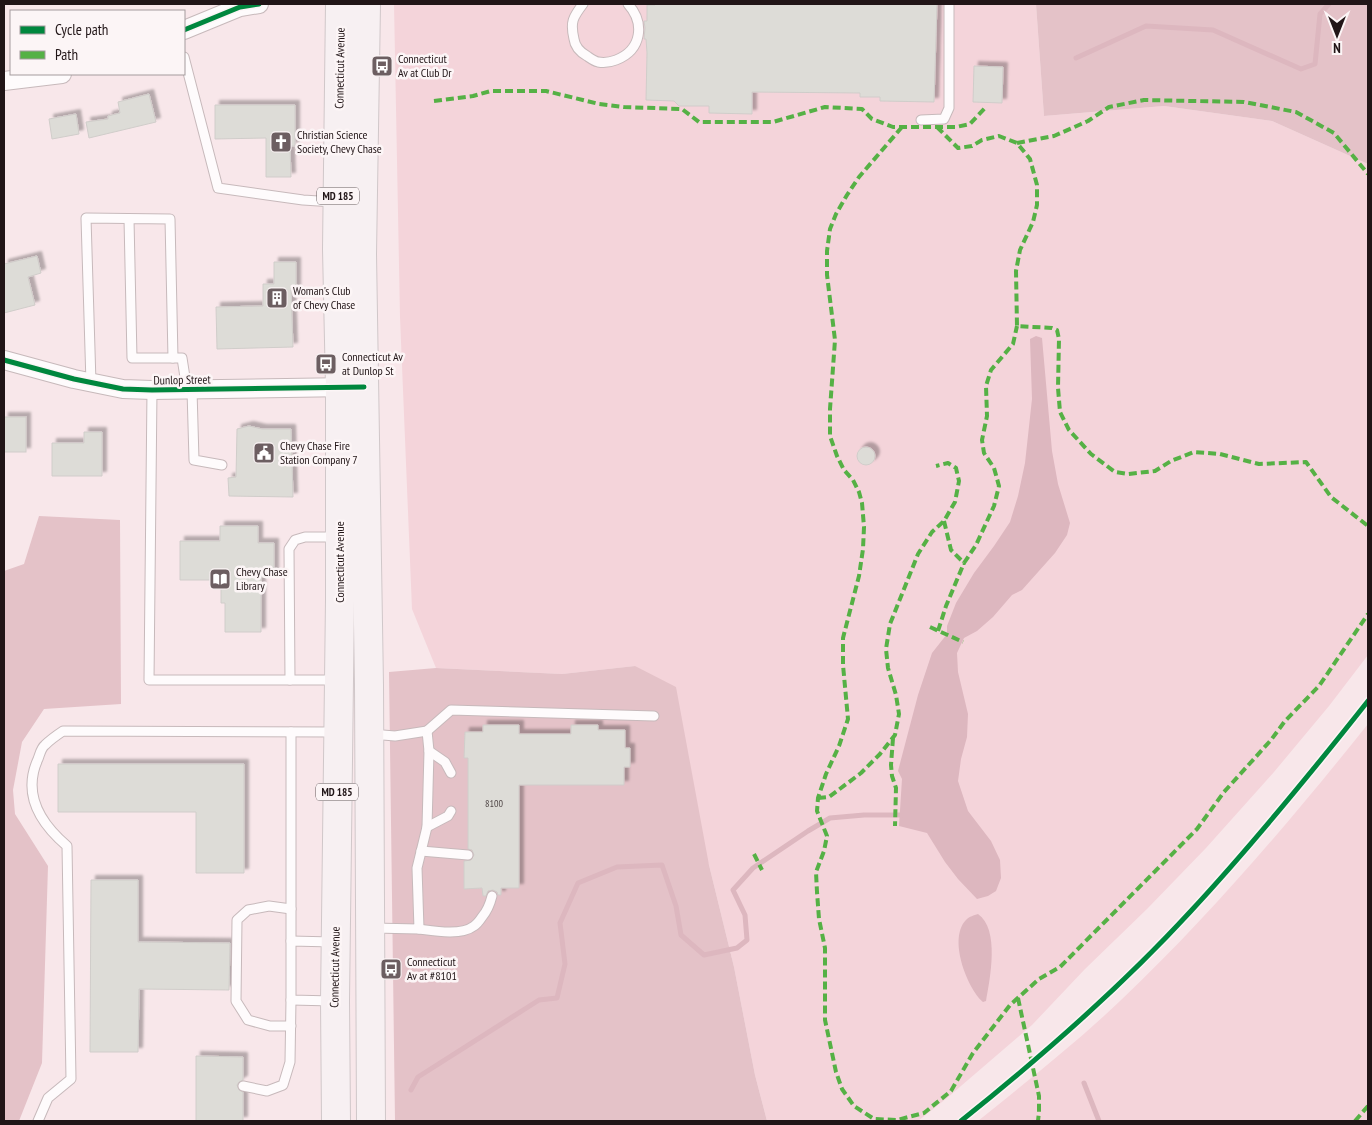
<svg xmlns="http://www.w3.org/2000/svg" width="1372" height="1125" font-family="'PT Sans Narrow',sans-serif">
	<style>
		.green { fill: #f4d4da }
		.forest { fill: #e4c2c8 }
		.water { fill: #ddb7bf }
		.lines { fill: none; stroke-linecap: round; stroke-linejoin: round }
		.stream { stroke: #ddb7bf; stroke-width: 5 }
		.building { fill: #dddcd7; stroke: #d0cdca; filter: url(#shadow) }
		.service-casing { stroke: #c7b9bb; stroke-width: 11 }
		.minor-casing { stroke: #c7b9bb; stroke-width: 20 }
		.primary-casing { stroke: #d0c7c9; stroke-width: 30 }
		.service { stroke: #fefbfc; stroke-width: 9 }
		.minor { stroke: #fefbfc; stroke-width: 18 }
		.primary { stroke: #f7f0f2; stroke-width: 28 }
		.quiet { stroke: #55b145; stroke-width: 4; stroke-dasharray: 8 4; stroke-linecap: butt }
		.cycleway-casing { stroke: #fcf5f6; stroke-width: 8 }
		.cycleway { stroke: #00873e; stroke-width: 5 }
		.labels { text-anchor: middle; stroke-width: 5; stroke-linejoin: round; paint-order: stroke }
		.number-label { font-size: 10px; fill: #504747 }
		.shield { fill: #fcf5f6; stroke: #63585a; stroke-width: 1 }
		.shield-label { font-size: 11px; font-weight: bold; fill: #211517 }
		.poi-label { font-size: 12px; fill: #211517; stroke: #fcf5f6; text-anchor: start }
		.street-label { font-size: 12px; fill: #211517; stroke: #fcf5f6 }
	</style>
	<defs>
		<filter id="shadow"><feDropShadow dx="4.5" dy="-4.5" stdDeviation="1" flood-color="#0004"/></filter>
	</defs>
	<rect width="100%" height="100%" fill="#f8e7ea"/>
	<g class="green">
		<path d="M 394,4 L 1036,4 L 1044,116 L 1164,106 L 1272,121 L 1368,164 L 1368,655 L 1329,706 L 1274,772 L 1206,848 L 1147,909 L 1085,969 L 1032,1025 L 947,1098 L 918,1121 L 767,1121 L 755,1075 L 734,967 L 709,865 L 635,666 L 562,674 L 436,668 L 412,609 L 400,317 Z"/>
		<path d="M 1368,724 L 1368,1121 L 978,1121 C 1026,1082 1075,1044 1120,1001 C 1209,917 1292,819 1368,724 Z"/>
	</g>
	<g class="forest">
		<path d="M 1036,4 L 1368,4 L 1368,164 L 1272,121 L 1164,106 L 1044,116 Z"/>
		<path d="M 39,516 L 120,520 L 121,704 L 44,709 L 22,742 L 13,790 L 15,814 L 48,866 L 42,1063 L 19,1121 L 4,1121 L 4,571 L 24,564 Z"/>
		<path d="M 635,666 L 676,687 L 709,865 L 734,967 L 755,1075 L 767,1121 L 395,1121 L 389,672 L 436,668 L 562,674 Z"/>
	</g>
	<g class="water">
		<path d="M 1036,336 L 1042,338 L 1052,451 L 1058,484 L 1070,523 L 1067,535 L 1055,553 L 1022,590 L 1012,595 L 993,617 L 977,631 L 964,638 L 957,653 L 958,672 L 968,714 L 967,737 L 961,759 L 958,781 L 968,811 L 991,841 L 1000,860 L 1001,878 L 996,891 L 988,896 L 977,899 L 958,879 L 945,862 L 927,833 L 899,826 L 902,779 L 898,771 L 918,695 L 932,653 L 947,634 L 947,626 L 956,603 L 974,573 L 994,546 L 1010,522 L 1018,496 L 1025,463 L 1032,399 L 1030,339 Z"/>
		<path d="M 978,914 C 1000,929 990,979 986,1001 L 983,1002 C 967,988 947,937 967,919 C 969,917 974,915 978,914 Z"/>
	</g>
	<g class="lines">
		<g class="stream">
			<path d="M 1076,58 L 1146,26 L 1213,30 L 1301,69 L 1315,64 L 1320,14 L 1329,4"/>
			<path d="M 1084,1083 L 1099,1121"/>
			<path d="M 411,1090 L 418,1077 L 539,1000 L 557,998 L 565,964 L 560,923 L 578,883 L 617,867 L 662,865 L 676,906 L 681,935 L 704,955 L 737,948 L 747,940 L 745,915 L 733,890 L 753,868 L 808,831 L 830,818 L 864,815 L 901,815"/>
		</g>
	</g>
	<g class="building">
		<path d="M 655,4 L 937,4 L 934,102 L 880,101 L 880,97 L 860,97 L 860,93 L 752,92 L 752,114 L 709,113 L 709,106 L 679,106 L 674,101 L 646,100 L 647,53 L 646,39 L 644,39 L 645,28 L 644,21 L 647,21 L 647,5 L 655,5 Z"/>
		<path d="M 974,66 L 1003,67 L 1002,103 L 973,102 Z"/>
		<path d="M 149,94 L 156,122 L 89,138 L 86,122 L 108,119 L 108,116 L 120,113 L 118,102 Z"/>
		<path d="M 215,105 L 295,105 L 295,146 L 290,146 L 291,177 L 266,177 L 266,138 L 215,139 Z"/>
		<path d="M 76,114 L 79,134 L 52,139 L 49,119 Z"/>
		<path d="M 37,256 L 41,273 L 28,277 L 35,305 L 4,313 L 4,264 Z"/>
		<path d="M 274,262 L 296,262 L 296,290 L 291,290 L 293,347 L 217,349 L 216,307 L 263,306 L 263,284 L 274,284 Z"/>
		<rect x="4" y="417" width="22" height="35"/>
		<path d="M 249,426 L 262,429 L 291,429 L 293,497 L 229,496 L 228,478 L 236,477 L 237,429 Z"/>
		<path d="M 84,432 L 102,432 L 102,476 L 52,476 L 52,443 L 84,443 Z"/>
		<circle cx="866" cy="456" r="9"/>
		<path d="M 220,526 L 258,526 L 258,543 L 274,543 L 274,577 L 261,577 L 261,632 L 225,632 L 225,603 L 221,603 L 221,580 L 180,580 L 180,541 L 220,541 Z"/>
		<path d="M 483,725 L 519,725 L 519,734 L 571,734 L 571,725 L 598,725 L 598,730 L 625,730 L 625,748 L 630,748 L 630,767 L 624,767 L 624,785 L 519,785 L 519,888 L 501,888 L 501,895 L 498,895 L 497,892 L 493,890 L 488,891 L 486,896 L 483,896 L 482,888 L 464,889 L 464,861 L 471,860 L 474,855 L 472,850 L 468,849 L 468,758 L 464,758 L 465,732 L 483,732 Z"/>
		<path d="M 58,764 L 244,764 L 244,873 L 196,873 L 196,812 L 58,812 Z"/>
		<path d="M 91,880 L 138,880 L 138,942 L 230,943 L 229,990 L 139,989 L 138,1052 L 90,1052 Z"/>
		<path d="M 196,1056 L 243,1057 L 243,1080 L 239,1082 L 237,1085 L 239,1090 L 243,1092 L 243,1121 L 196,1121 Z"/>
	</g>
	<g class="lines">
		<g class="service-casing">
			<g id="service">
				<path d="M 583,4 C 573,17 570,22 574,39 C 575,47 580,52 587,56 C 590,58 594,61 598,62 C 604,63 611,62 616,60 C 642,50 645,23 628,4"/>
				<path d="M 184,57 L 218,188 L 303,200 L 334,202"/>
				<path d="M 921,120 L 944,119 L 949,108 L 949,4"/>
				<path d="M 173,358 L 182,358 L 187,390"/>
				<path d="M 91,383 L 86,218 L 170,219 L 173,358 L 132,358 L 129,219"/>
				<path d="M 152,390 L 149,680 L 336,680"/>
				<path d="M 192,390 L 194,460 L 222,465"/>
				<path d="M 290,680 L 289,549 L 295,540 L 305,537 L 337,537"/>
				<path d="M 427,731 L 451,710 L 654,716"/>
				<path d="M 291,732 L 291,941"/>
				<path d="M 371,734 L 395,736 L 427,731 L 429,751 L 427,827 L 417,868 L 419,929 L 373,928"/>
				<path d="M 429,751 L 445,762 L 451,773"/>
				<path d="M 427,827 L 448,816 L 451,811"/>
				<path d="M 421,851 L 468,855"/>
				<path d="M 419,929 C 434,931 461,936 474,926 C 477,924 480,920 482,917 C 488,910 490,904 492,896"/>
				<path d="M 333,942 L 291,941 L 291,1000 L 333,1001"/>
				<path d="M 291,1026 L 270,1026 L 248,1020 L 236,1001 L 237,920 L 248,910 L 269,906 L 291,909"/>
				<path d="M 243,1086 L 267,1091 L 283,1085 L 290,1062 L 291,1000"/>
				<path d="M 38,1121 L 48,1098 L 71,1079 L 67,846 C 40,823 22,794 38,759 C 40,754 41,748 45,745 C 50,740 57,735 63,731 L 335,732"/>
			</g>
		</g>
		<g class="minor-casing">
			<g id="minor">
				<path d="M 184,30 L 240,7 L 259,4"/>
				<path d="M 4,81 L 62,74"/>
				<path d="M 4,360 L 74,379 L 123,389 L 152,390 L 350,387"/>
			</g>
		</g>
		<g class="primary-casing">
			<g id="primary">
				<path d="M 366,4 L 362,254 L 369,685 L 371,1121"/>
				<path d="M 336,1121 L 335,1001 L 340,600 L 340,387 L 337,249 L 340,4"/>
			</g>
		</g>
		<use href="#service" class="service"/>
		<use href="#minor" class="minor"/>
		<use href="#primary" class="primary"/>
		<g class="quiet">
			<path d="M 434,101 L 473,96 L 491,91 L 546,91 L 599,104 L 624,107 L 682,109 L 699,122 L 773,122 L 825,107 L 862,109 L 872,119 L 893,127 L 956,127 L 970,124 L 985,108"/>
			<path d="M 902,127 L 859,177 L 847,195 L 836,214 L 830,229 L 827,251 L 827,275 L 835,340 L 830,409 L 830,436 L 837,456 L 844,470 L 853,480 L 859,492 L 862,503 L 864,527 L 863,549 L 859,576 L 843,638 L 843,665 L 848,719 L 839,746 L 826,774 L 818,798 L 817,811 L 827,836 L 824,851 L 816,872 L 817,892 L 819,919 L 825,948 L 825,1020 L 836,1072 L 842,1089 L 854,1106 L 874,1119 L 897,1120 L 924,1113 L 951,1091 L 973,1053 L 1010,1005 L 1039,979 L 1060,967 L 1197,829 L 1224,792 L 1271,740 L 1285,721 L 1319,686 L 1368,614"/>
			<path d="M 937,127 L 958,148 L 972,146 L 982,140 L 999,136 L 1017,143 L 1030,159 L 1037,185 L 1037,205 L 1033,222 L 1020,250 L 1016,271 L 1017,326 L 1052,328 L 1057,330 L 1059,339 L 1058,388 L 1060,412 L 1069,430 L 1091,454 L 1115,472 L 1128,474 L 1155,471 L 1171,461 L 1194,452 L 1220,454 L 1259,464 L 1306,462 L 1331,497 L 1368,526"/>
			<path d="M 1017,143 L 1054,136 L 1088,121 L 1109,107 L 1144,100 L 1244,102 L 1296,112 L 1334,133 L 1368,174"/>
			<path d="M 944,521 L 951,550 L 964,563 L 976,545 L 994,506 L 999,486 L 994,468 L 984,453 L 982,440 L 987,416 L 986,386 L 991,370 L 1013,344 L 1017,326"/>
			<path d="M 930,627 L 963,642"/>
			<path d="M 938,631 L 946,606 L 964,563"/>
			<path d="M 893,738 L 891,765 L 892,776 L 896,788 L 895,826"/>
			<path d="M 818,798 L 829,797 L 861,773 L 880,754 L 895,735 L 899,714 L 896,695 L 888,668 L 886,649 L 890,624 L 918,554 L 932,532 L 944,521 L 955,502 L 959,481 L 956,468 L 948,463 L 936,466"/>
			<path d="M 754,854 L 762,870"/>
			<path d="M 1018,998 L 1039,1096 L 1039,1112 L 1038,1121"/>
			<path d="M 1355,1121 L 1368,1106"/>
		</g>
		<g class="cycleway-casing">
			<g id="cycleway">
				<path d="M 184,30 L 240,7 L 259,4"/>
				<path d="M 4,360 L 74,379 L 123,389 L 152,390 L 364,387"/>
				<path d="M 961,1121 C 1041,1057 1121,987 1190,912 C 1253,844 1311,773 1368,701"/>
			</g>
		</g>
		<use href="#cycleway" class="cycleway"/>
	</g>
	<defs>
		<g id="bus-square" transform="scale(1.125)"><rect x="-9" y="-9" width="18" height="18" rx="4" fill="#6c5e61" stroke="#fcf5f6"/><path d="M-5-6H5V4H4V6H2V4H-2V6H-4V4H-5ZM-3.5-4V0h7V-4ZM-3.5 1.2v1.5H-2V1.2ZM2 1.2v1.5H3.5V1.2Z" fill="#fff"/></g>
		<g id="church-square" transform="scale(1.125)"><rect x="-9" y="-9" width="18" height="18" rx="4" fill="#6c5e61" stroke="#fcf5f6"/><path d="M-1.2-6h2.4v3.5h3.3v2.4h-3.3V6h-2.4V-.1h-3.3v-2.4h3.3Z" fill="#fff"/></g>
		<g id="building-square" transform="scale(1.125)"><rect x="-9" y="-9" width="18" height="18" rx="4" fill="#6c5e61" stroke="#fcf5f6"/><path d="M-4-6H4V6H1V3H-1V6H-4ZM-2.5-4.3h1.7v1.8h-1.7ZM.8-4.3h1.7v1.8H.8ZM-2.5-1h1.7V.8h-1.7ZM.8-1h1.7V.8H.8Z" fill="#fff"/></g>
		<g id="civic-square" transform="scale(1.125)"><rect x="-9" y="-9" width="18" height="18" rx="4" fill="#6c5e61" stroke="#fcf5f6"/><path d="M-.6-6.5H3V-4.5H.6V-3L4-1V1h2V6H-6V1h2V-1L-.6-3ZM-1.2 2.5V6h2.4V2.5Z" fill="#fff"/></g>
		<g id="library-square" transform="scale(1.125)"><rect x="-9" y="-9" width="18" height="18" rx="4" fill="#6c5e61" stroke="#fcf5f6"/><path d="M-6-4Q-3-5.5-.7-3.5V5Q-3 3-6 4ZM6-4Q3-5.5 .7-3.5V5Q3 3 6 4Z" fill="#fff"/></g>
	</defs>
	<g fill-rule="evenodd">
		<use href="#bus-square" x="382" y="66"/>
		<use href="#church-square" x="281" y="142"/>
		<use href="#building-square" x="277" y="298"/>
		<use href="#bus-square" x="326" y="364"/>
		<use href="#civic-square" x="264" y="453"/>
		<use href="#library-square" x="220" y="579"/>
		<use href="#bus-square" x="391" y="969"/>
	</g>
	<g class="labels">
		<g class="number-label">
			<text x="494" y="807">8100</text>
		</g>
		<g class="shield">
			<rect x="317" y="187.5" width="42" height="17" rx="4"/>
			<rect x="316" y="783.5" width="42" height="17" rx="4"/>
		</g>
		<g class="shield-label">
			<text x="338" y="200">MD 185</text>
			<text x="337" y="796">MD 185</text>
		</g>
		<g class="poi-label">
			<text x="398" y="63">Connecticut<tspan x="398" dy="14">Av at Club Dr</tspan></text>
			<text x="297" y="139">Christian Science<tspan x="297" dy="14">Society, Chevy Chase</tspan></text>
			<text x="293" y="295">Woman's Club<tspan x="293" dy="14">of Chevy Chase</tspan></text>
			<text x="342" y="361">Connecticut Av<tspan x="342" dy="14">at Dunlop St</tspan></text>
			<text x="280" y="450">Chevy Chase Fire<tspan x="280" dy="14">Station Company 7</tspan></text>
			<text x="236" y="576">Chevy Chase<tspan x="236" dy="14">Library</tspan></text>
			<text x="407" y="966">Connecticut<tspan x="407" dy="14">Av at #8101</tspan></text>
		</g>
		<g class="street-label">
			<text transform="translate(340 68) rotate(-89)" y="4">Connecticut Avenue</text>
			<text transform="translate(182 380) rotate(-1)" y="4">Dunlop Street</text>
			<text transform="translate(340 562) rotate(-90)" y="4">Connecticut Avenue</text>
			<text transform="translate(335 967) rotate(-89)" y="4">Connecticut Avenue</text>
		</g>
	</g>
	<rect width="1372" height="1125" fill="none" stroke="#211517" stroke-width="10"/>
	<rect x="10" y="10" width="175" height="65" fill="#fcf5f6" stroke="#a49b9d"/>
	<rect x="20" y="26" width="25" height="8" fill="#00873e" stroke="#a49b9d"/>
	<text x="55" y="35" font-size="15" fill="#211517">Cycle path</text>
	<rect x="20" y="51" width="25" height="8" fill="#55b145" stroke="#a49b9d"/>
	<text x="55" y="60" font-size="15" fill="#211517">Path</text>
	<g transform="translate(1337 35) rotate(180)" stroke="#fcf5f6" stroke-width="4" paint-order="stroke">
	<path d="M0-4L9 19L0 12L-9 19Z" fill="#211517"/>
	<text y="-8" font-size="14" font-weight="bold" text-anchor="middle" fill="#211517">N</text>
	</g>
</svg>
